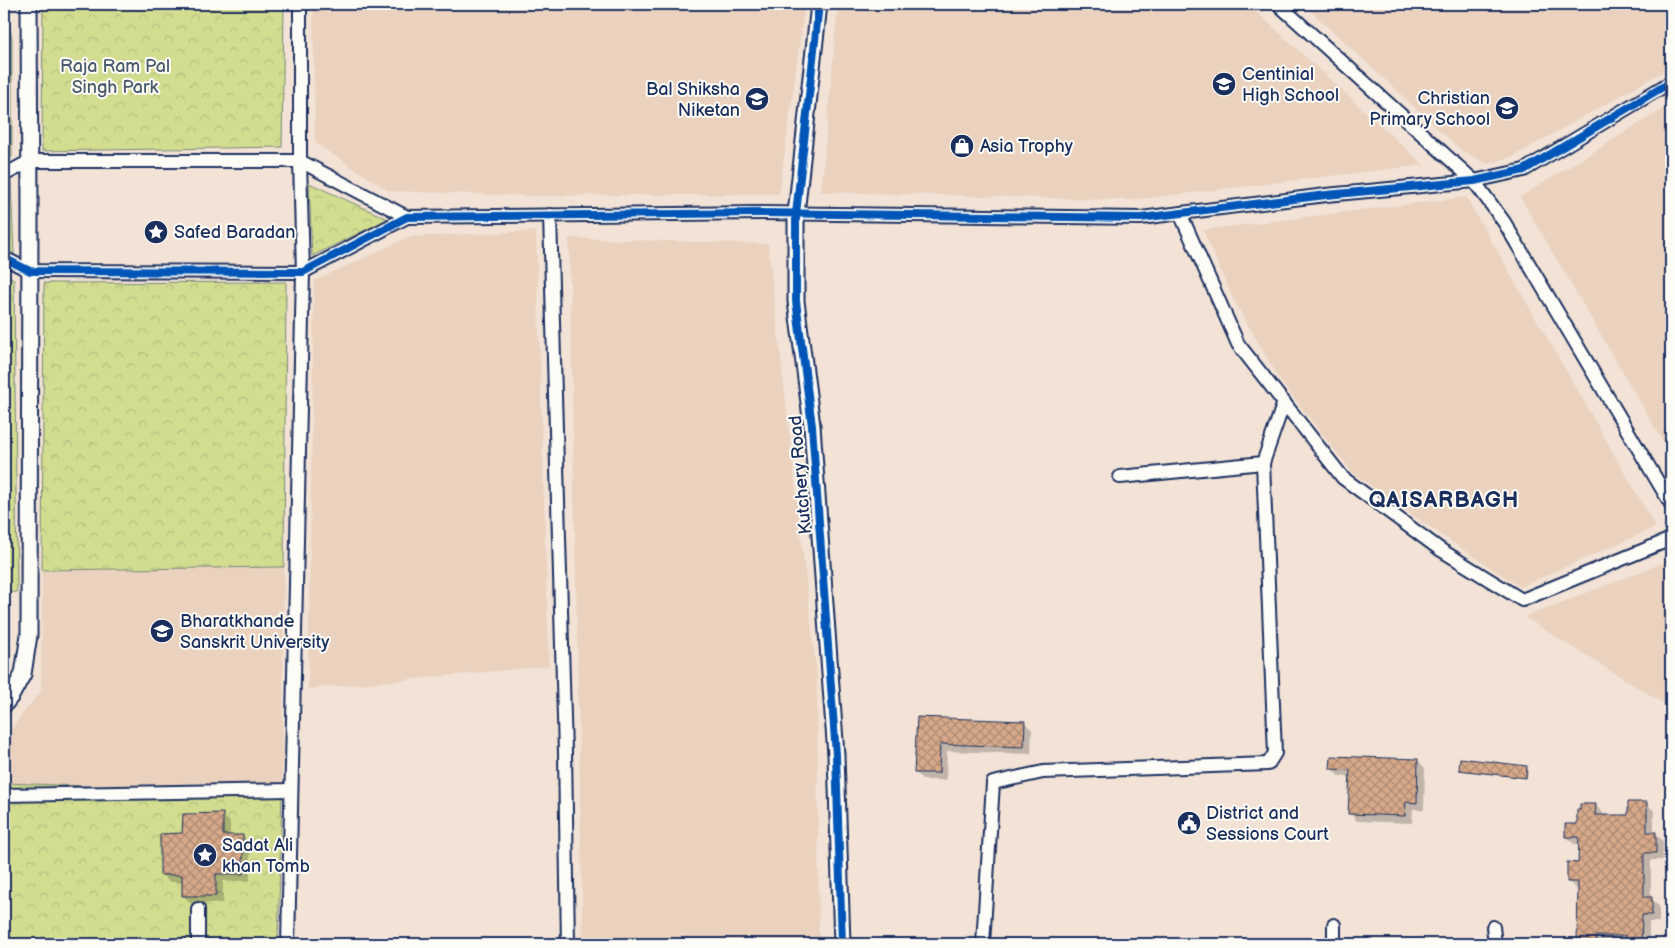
<svg xmlns="http://www.w3.org/2000/svg" width="1675" height="948" font-family="'Balsamiq Sans',sans-serif">
	<style>
		.built { fill: #ead2bf }
		.park { fill: url(#park-crowns); stroke: #768677 }
		.shadow { fill: #0003 }
		.building { fill: url(#building-cross-hatch); stroke: #1b2f5e }
		.lines { fill: none; stroke-linecap: round; stroke-linejoin: round }
		.minor-casing { stroke: #1b2f5e; stroke-width: 16 }
		.tertiary-casing { stroke: #1b2f5e; stroke-width: 19 }
		.minor { stroke: #fdfcf7; stroke-width: 12 }
		.tertiary { stroke: #fdfcf7; stroke-width: 15 }
		.cycleway-casing { stroke: #fdfcf7; stroke-width: 11 }
		.cycleway { stroke: #0057b8; stroke-width: 8 }
		.labels { text-anchor: middle; stroke-width: 4; stroke-linejoin: round; paint-order: stroke }
		.park-label { font-size: 18px; fill: #495a6a; stroke: #fdfcf7 }
		.poi-label { font-size: 18px; fill: #1b2f5e; stroke: #fdfcf7; text-anchor: start }
		.street-label { font-size: 18px; fill: #1b2f5e; stroke: #fdfcf7 }
		.district-label { font-size: 22px; font-weight: bold; letter-spacing: 1px; fill: #1b2f5e; stroke: #fdfcf7 }
	</style>
	<defs>
		<pattern id="park-crowns" width="20" height="18" patternUnits="userSpaceOnUse" patternTransform="scale(1.25)"><rect width="20" height="18" fill="#d2dd90"/><path d="M2 6a3 3 0 1 1 6 0M12 15a3 3 0 1 1 6 0" fill="none" stroke="#b4be7f"/></pattern>
		<pattern id="building-cross-hatch" width="8" height="8" patternUnits="userSpaceOnUse" patternTransform="scale(1.25)"><rect width="8" height="8" fill="#d7a989"/><path d="M0 0l8 8M0 8l8-8" fill="none" stroke="#ae8a73"/></pattern>
	</defs>
	<rect width="100%" height="100%" fill="#f2e3d6"/>
	<filter id="ink" filterUnits="userSpaceOnUse"><feTurbulence type="fractalNoise" baseFrequency=".02" numOctaves="2"/><feDisplacementMap in="SourceGraphic" scale="10" xChannelSelector="R" yChannelSelector="G"/><feConvolveMatrix kernelMatrix="1 2 1 2 8 2 1 2 1" color-interpolation-filters="sRGB"/></filter>
	<g filter="url(#ink)">
		<g class="built">
			<path d="M 313,4 L 805,4 L 779,194 L 530,196 L 389,191 L 315,143 Z"/>
			<path d="M 838,4 L 1248,4 L 1424,165 L 1131,200 L 821,192 Z"/>
			<path d="M 1303,4 L 1671,4 L 1671,67 L 1514,156 L 1488,164 L 1461,150 Z"/>
			<path d="M 1671,104 L 1671,455 L 1520,197 Z"/>
			<path d="M 1466,197 L 1656,527 L 1520,587 L 1425,524 L 1353,473 L 1281,382 L 1233,299 L 1203,230 Z"/>
			<path d="M 536,231 L 549,666 L 308,689 L 314,281 L 409,237 Z"/>
			<path d="M 569,238 L 768,244 L 817,677 L 819,944 L 583,944 Z"/>
			<path d="M 1671,560 L 1671,708 L 1524,617 Z"/>
			<path d="M 284,567 L 282,793 L 4,783 L 4,737 L 41,691 L 42,570 Z"/>
		</g>
		<g class="park">
			<path d="M 43,4 L 284,4 L 282,147 L 42,151 Z"/>
			<path d="M 4,7 L 12,38 L 12,157 L 4,161 Z"/>
			<path d="M 11,181 L 14,255 L 4,251 L 4,184 Z"/>
			<path d="M 309,183 L 388,219 L 312,256 Z"/>
			<path d="M 4,273 L 14,279 L 17,592 L 4,593 Z"/>
			<path d="M 286,282 L 284,567 L 42,570 L 44,283 Z"/>
			<path d="M 4,783 L 282,793 L 278,944 L 4,944 Z"/>
		</g>
		<g class="shadow">
			<path d="M 918,718 L 1024,722 L 1032,730 L 1031,754 L 947,751 L 946,780 L 923,780 L 915,772 Z"/>
			<path d="M 1418,761 L 1425,768 L 1424,810 L 1413,809 L 1412,823 L 1357,821 L 1350,813 L 1351,777 L 1339,776 L 1332,769 Z"/>
			<path d="M 1527,767 L 1528,768 L 1527,778 L 1461,771 L 1460,769 Z"/>
			<path d="M 1647,804 L 1654,811 L 1654,833 L 1663,841 L 1663,860 L 1651,860 L 1651,898 L 1659,906 L 1659,922 L 1649,922 L 1649,944 L 1603,943 L 1603,944 L 1579,944 L 1579,889 L 1576,889 L 1568,881 L 1579,864 L 1580,844 L 1574,844 L 1566,836 L 1578,825 L 1581,812 L 1595,805 L 1603,813 L 1603,816 L 1629,816 Z"/>
			<path d="M 222,815 L 230,822 L 230,836 L 243,836 L 250,844 L 250,881 L 223,881 L 223,903 L 190,903 L 183,895 L 183,882 L 169,882 L 161,874 L 184,835 Z"/>
		</g>
		<g class="building">
			<path d="M 917,717 L 1025,721 L 1024,747 L 940,744 L 939,773 L 914,773 Z"/>
			<path d="M 1331,756 L 1418,759 L 1417,803 L 1406,802 L 1405,816 L 1348,814 L 1350,770 L 1330,769 Z"/>
			<path d="M 1460,758 L 1527,766 L 1526,778 L 1459,770 Z"/>
			<path d="M 1628,802 L 1647,802 L 1647,832 L 1656,832 L 1656,853 L 1644,853 L 1644,897 L 1652,897 L 1652,915 L 1642,915 L 1641,944 L 1626,944 L 1626,936 L 1596,936 L 1596,944 L 1577,944 L 1578,882 L 1567,882 L 1567,862 L 1578,863 L 1579,837 L 1565,837 L 1565,824 L 1577,824 L 1577,809 L 1580,810 L 1580,804 L 1596,804 L 1595,815 L 1628,815 Z"/>
			<path d="M 223,813 L 223,835 L 243,835 L 243,874 L 216,874 L 216,896 L 182,896 L 182,875 L 160,875 L 160,834 L 182,833 L 183,814 Z"/>
		</g>
		<g class="lines">
			<g class="minor-casing">
				<g id="minor">
					<path d="M 1278,4 L 1474,181 L 1504,222 L 1671,504"/>
					<path d="M 4,175 L 30,161 L 300,161 L 407,217"/>
					<path d="M 1180,213 L 1238,344 L 1343,478 L 1441,550 L 1522,600 L 1671,539"/>
					<path d="M 550,215 L 565,753 L 568,944"/>
					<path d="M 4,258 L 30,271 L 303,272 L 407,217 L 761,213 L 1141,218 L 1326,195 L 1474,181 L 1524,170 L 1671,82"/>
					<path d="M 1120,477 L 1263,463"/>
					<path d="M 4,795 L 291,790"/>
					<path d="M 1493,927 L 1495,944"/>
					<path d="M 198,944 L 198,909"/>
					<path d="M 288,944 L 303,272 L 300,161 L 300,4"/>
					<path d="M 983,944 L 993,783 L 1043,772 L 1268,764 L 1275,753 L 1263,463 L 1284,402"/>
					<path d="M 1334,944 L 1334,925"/>
				</g>
			</g>
			<g class="tertiary-casing">
				<g id="tertiary">
					<path d="M 819,4 L 796,214 L 796,301 L 812,426 L 836,755 L 842,944"/>
					<path d="M 4,705 L 11,696 L 23,674 L 29,635 L 30,212 L 29,4"/>
				</g>
			</g>
			<use href="#minor" class="minor"/>
			<use href="#tertiary" class="tertiary"/>
			<g class="cycleway-casing">
				<g id="cycleway">
					<path d="M 819,4 L 796,214 L 796,301 L 812,426 L 836,755 L 842,944"/>
					<path d="M 4,258 L 30,271 L 303,272 L 407,217 L 761,213 L 1141,218 L 1326,195 L 1474,181 L 1524,170 L 1671,82"/>
				</g>
			</g>
			<use href="#cycleway" class="cycleway"/>
		</g>
	</g>
	<defs>
		<g id="school-disc" transform="scale(1.25)"><circle r="9.5" fill="#1b2f5e" stroke="#fdfcf7"/><path d="M0-5L7-2L0 1L-7-2ZM-4 1L0 2.5L4 1V4Q0 6-4 4Z" fill="#fff"/></g>
		<g id="shop-disc" transform="scale(1.25)"><circle r="9.5" fill="#1b2f5e" stroke="#fdfcf7"/><path d="M-5-2.5h2.3a2.7 3.5 0 0 1 5.4 0H5L5.5 6h-11ZM-1.5-2.5h3a1.5 2.3 0 0 0-3 0Z" fill="#fff"/></g>
		<g id="sight-disc" transform="scale(1.25)"><circle r="9.5" fill="#1b2f5e" stroke="#fdfcf7"/><path d="M0-6L1.8-2.2L6-1.7L2.9 1.2L3.7 5.4L0 3.3L-3.7 5.4L-2.9 1.2L-6-1.7L-1.8-2.2Z" fill="#fff"/></g>
		<g id="university-disc" transform="scale(1.25)"><circle r="9.5" fill="#1b2f5e" stroke="#fdfcf7"/><path d="M0-5L7-2L0 1L-7-2ZM-4 1L0 2.5L4 1V4Q0 6-4 4Z" fill="#fff"/></g>
		<g id="civic-disc" transform="scale(1.25)"><circle r="9.5" fill="#1b2f5e" stroke="#fdfcf7"/><path d="M-.6-6.5H3V-4.5H.6V-3L4-1V1h2V6H-6V1h2V-1L-.6-3ZM-1.2 2.5V6h2.4V2.5Z" fill="#fff"/></g>
	</defs>
	<g fill-rule="evenodd">
		<use href="#school-disc" x="1224" y="84"/>
		<use href="#school-disc" x="757" y="99"/>
		<use href="#school-disc" x="1507" y="108"/>
		<use href="#shop-disc" x="962" y="146"/>
		<use href="#sight-disc" x="156" y="232"/>
		<use href="#university-disc" x="162" y="631"/>
		<use href="#civic-disc" x="1189" y="823"/>
		<use href="#sight-disc" x="205" y="855"/>
	</g>
	<g class="labels">
		<g class="park-label">
			<text x="115" y="72">Raja Ram Pal<tspan x="115" dy="21">Singh Park</tspan></text>
		</g>
		<g class="poi-label">
			<text x="1242" y="80">Centinial<tspan x="1242" dy="21">High School</tspan></text>
			<text x="740" y="95" text-anchor="end">Bal Shiksha<tspan x="740" dy="21">Niketan</tspan></text>
			<text x="1490" y="104" text-anchor="end">Christian<tspan x="1490" dy="21">Primary School</tspan></text>
			<text x="980" y="152">Asia Trophy</text>
			<text x="174" y="238">Safed Baradan</text>
			<text x="180" y="627">Bharatkhande<tspan x="180" dy="21">Sanskrit University</tspan></text>
			<text x="1206" y="819">District and<tspan x="1206" dy="21">Sessions Court</tspan></text>
			<text x="222" y="851">Sadat Ali<tspan x="222" dy="21">khan Tomb</tspan></text>
		</g>
		<g class="street-label">
			<text transform="translate(800 475) rotate(-95)" y="6">Kutchery Road</text>
		</g>
		<g class="district-label">
			<text x="1444" y="507">QAISARBAGH</text>
		</g>
	</g>
	<rect width="1675" height="948" fill="none" stroke="#fdfcf7" stroke-width="20"/>
	<rect x="10" y="10" width="1655" height="928" fill="none" stroke="#1b2f5e" stroke-width="2" filter="url(#ink)"/>
</svg>
